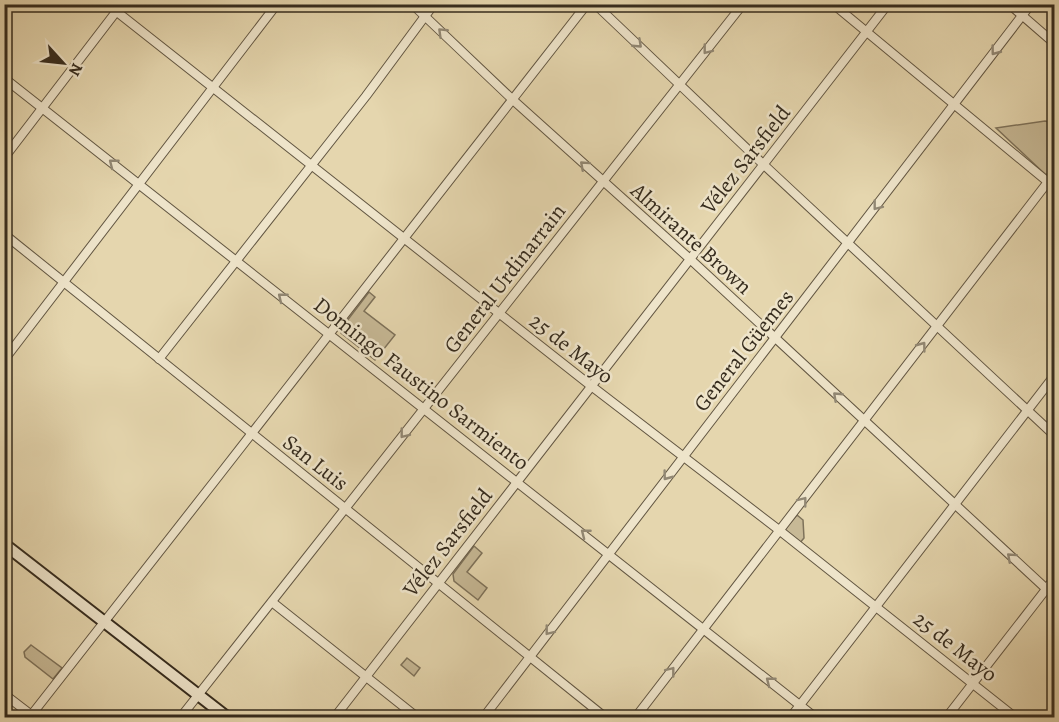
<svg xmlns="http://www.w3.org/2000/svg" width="1059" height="722" font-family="Alegreya,serif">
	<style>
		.green { fill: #c7b996; stroke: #7e725a; stroke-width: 1.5 }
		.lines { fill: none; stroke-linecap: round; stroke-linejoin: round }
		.street-casing { stroke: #625642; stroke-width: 10 }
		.secondary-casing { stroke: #362c1e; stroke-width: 14 }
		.street { stroke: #eee4ca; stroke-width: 8 }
		.secondary { stroke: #eee4ca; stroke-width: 10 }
		.oneway { stroke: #928874 }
		.labels { text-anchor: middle; stroke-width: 5; stroke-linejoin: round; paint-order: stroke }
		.street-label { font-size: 22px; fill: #362c1e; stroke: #eee4ca }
	</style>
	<rect width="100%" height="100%" fill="#e5d6ae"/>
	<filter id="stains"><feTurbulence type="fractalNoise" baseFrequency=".00333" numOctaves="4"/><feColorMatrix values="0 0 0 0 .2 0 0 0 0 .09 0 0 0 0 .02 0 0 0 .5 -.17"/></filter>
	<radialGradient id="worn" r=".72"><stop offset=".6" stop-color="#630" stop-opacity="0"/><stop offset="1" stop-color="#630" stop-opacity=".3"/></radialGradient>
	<g class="green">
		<path d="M 1045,121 L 1054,123 L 1054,165 L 1046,175 L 996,128 Z"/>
		<path d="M 369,292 L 375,297 L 364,311 L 395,335 L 375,360 L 341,333 L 340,330 Z"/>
		<path d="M 797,515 L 803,520 L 804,538 L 799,544 L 784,530 Z"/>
		<path d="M 474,546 L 482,553 L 467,572 L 487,588 L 478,600 L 454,581 L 453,574 Z"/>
		<path d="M 31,645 L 62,668 L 53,679 L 25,657 L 24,652 Z"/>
		<path d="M 407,658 L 420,668 L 414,676 L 401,665 Z"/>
	</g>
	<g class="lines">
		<g class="street-casing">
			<g id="street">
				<path d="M 107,4 L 590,385 L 779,530 L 1016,718"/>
				<path d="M 412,4 L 513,100 L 690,259 L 1054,596"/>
				<path d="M 595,4 L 764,165 L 1054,435"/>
				<path d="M 833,4 L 1054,187"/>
				<path d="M 1009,4 L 1054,43"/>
				<path d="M 4,78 L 816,718"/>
				<path d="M 4,158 L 122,4"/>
				<path d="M 4,234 L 606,718"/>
				<path d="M 159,359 L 366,96 L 434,4"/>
				<path d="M 4,360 L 277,4"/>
				<path d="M 272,602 L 418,718"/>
				<path d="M 4,694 L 34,717"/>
				<path d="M 29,718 C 215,480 402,243 587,4"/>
				<path d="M 180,718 L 743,4"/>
				<path d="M 334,718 L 888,4"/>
				<path d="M 483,718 L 1031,4"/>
				<path d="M 635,718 L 1054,174"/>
				<path d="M 790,718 L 1054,376"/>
				<path d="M 946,718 L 1054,579"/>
			</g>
		</g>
		<g class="secondary-casing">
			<path id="secondary" d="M 4,544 L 228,718"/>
		</g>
		<use href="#street" class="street"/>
		<use href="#secondary" class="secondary"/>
	</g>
	<defs><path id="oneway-chevron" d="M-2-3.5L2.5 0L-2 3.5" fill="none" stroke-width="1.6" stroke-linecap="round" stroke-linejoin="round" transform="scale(1.5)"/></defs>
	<g class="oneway">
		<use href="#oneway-chevron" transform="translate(442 32) rotate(-136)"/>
		<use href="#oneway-chevron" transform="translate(638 44) rotate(43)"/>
		<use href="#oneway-chevron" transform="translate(707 50) rotate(128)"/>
		<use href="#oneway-chevron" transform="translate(995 51) rotate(127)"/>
		<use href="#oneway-chevron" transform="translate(113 163) rotate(-142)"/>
		<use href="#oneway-chevron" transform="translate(584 165) rotate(-138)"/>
		<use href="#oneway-chevron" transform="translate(877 206) rotate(128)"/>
		<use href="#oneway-chevron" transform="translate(282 297) rotate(-141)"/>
		<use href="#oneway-chevron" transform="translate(922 346) rotate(-53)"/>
		<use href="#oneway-chevron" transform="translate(837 396) rotate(-137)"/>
		<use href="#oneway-chevron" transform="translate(404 434) rotate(128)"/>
		<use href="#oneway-chevron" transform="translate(667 476) rotate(127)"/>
		<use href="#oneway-chevron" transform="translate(803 501) rotate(-52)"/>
		<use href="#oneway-chevron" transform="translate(585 533) rotate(-142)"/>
		<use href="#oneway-chevron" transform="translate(1011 557) rotate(-138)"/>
		<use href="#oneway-chevron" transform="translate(549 631) rotate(128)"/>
		<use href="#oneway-chevron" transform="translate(671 671) rotate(-52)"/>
		<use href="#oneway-chevron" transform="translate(770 681) rotate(-142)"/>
	</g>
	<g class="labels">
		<g class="street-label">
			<text transform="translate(745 159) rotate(-52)" y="8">Vélez Sarsfield</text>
			<text transform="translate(692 238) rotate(42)" y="8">Almirante Brown</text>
			<text transform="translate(504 278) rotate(-52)" y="8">General Urdinarrain</text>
			<text transform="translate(572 348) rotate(38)" y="8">25 de Mayo</text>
			<text transform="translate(743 350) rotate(-52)" y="8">General Güemes</text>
			<text transform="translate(422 383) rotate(38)" y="8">Domingo Faustino Sarmiento</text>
			<text transform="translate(316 462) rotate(38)" y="8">San Luis</text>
			<text transform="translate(447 542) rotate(-52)" y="8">Vélez Sarsfield</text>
			<text transform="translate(956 646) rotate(38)" y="8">25 de Mayo</text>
		</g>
	</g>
	<rect width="1059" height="722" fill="none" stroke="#e5d6ae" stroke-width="24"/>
	<rect x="6" y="6" width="1047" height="710" fill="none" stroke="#362c1e" stroke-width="3"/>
	<rect x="12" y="12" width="1035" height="698" fill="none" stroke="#362c1e" stroke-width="1.5"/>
	<g transform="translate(63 63) rotate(117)" stroke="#eee4ca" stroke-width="4.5" paint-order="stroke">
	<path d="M0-4.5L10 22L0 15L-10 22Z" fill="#362c1e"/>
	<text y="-9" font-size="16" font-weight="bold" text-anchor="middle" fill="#362c1e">N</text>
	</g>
	<rect width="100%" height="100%" filter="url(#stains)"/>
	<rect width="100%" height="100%" fill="url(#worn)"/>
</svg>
